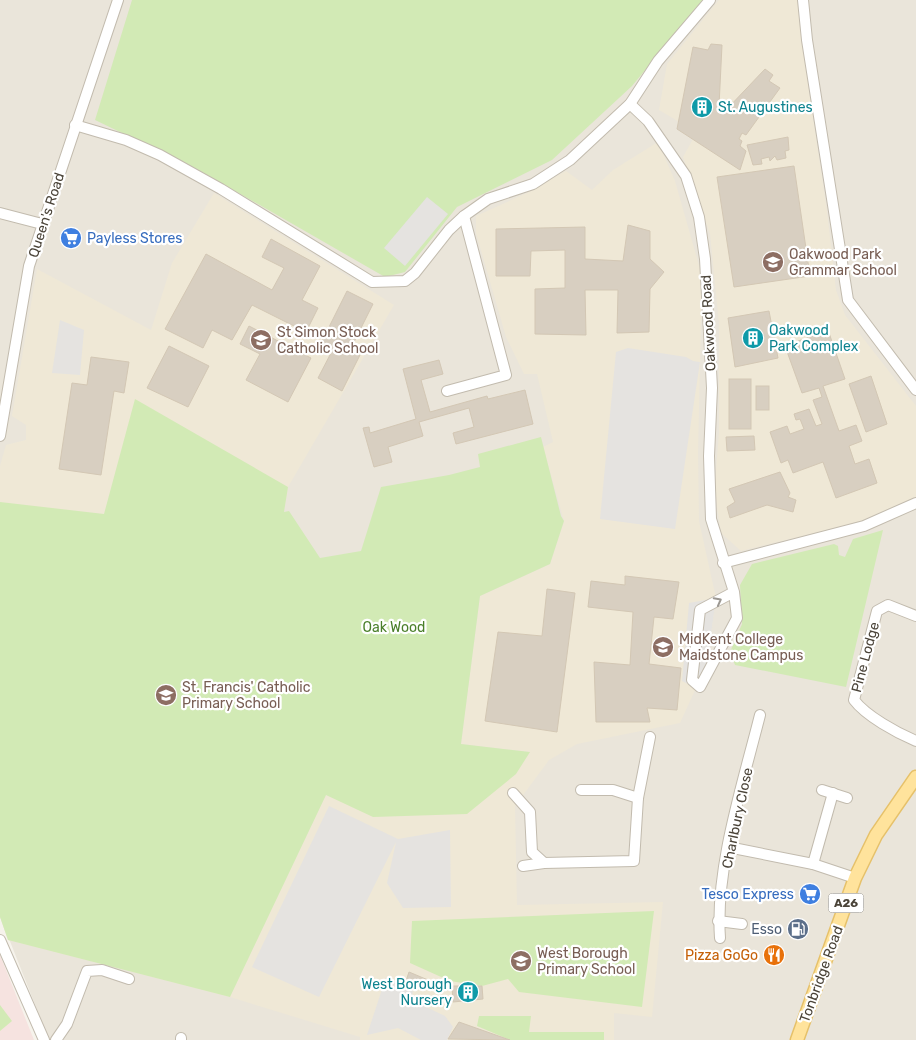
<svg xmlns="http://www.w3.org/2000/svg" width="916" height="1040" font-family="Rubik,sans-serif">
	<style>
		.residential { fill: #eae5da }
		.education { fill: #efe8d6 }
		.medical { fill: #f6e3e0 }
		.green { fill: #d2eab5 }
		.parking { fill: #e5e3e0 }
		.building { fill: #d8cfc1; stroke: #d3c7b4 }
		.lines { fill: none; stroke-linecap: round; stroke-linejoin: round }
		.minor-casing { stroke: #c2bbae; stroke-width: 12 }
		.major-casing { stroke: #e6c16a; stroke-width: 15 }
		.minor { stroke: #fff; stroke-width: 10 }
		.major { stroke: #ffe39c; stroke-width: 12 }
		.oneway { stroke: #9c9892 }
		.labels { text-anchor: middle; stroke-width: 4.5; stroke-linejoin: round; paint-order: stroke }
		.shield { fill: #fff; stroke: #817c74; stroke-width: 1 }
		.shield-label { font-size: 12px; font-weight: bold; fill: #4b4439 }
		.culture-label { font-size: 14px; fill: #0d838f; stroke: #fff; text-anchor: start }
		.street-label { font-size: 14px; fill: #4b4439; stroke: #fff }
		.shop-label { font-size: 14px; fill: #366cbe; stroke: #fff; text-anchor: start }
		.education-label { font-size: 14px; fill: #785e54; stroke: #fff; text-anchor: start }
		.park-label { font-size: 14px; fill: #4a7f2a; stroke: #fff }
		.service-label { font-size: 14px; fill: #4e5e75; stroke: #fff; text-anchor: end }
		.food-label { font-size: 14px; fill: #c56008; stroke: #fff; text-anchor: end }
	</style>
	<rect width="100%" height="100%" fill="#f6f3ec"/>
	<path class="residential" d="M 0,0 L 916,0 L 916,1040 L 49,1040 L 0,916 Z"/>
	<g class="education">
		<path d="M 719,0 L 799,0 L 809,91 L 827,211 L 836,290 L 845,315 L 916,406 L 916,497 L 859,522 L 741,551 L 721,533 L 717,507 L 715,483 L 719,433 L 719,324 L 710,234 L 683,157 L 693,139 L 686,126 L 659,110 L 667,64 Z"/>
		<path d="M 658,142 L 675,181 L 702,276 L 698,452 L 699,521 L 716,598 L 707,664 L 680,723 L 577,744 L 549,760 L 515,806 L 517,905 L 663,902 L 652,1017 L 614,1013 L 614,1040 L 360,1040 L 360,1037 L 230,997 L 8,940 L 0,917 L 0,466 L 6,445 L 26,440 L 26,425 L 12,416 L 37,269 L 151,330 L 172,263 L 214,193 L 394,305 L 288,487 L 282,522 L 332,782 L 530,752 L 461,744 L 480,596 L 550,564 L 564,521 L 543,447 L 553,442 L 537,374 L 524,374 L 506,337 L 476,233 L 476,216 L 527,193 L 566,171 L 592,190 L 613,170 Z"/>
	</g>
	<path class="medical" d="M 0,955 L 34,1040 L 0,1040 Z"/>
	<g class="green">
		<path d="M 132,0 L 703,0 L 632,86 L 552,160 L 457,207 L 405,272 L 385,277 L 195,168 L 95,120 Z"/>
		<path d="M 135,399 L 288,487 L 284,512 L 289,511 L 320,558 L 361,551 L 381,487 L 449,475 L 480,467 L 478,454 L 541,437 L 561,516 L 564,521 L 550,564 L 480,596 L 461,744 L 530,752 L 516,774 L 467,814 L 373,817 L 326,795 L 230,997 L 8,940 L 0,917 L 0,502 L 104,514 Z"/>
		<path d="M 883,530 L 846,687 L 735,665 L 730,652 L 742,624 L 740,585 L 752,564 L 834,544 L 838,546 L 839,555 L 845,557 L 853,539 Z"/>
		<path d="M 654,911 L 642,1007 L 519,992 L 508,979 L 482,986 L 450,981 L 410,963 L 412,921 Z"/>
		<path d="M 0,1005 L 12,1021 L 0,1031 Z"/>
		<path d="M 479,1016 L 531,1016 L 529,1032 L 604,1032 L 604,1040 L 510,1040 L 477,1026 Z"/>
	</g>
	<g class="parking">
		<path d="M 427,197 L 448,214 L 405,266 L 384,248 Z"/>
		<path d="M 60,320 L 84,330 L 80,375 L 52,373 Z"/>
		<path d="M 628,348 L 686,357 L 693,361 L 700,362 L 675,529 L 600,519 L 616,352 Z"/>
		<path d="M 716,598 L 707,664 L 694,687 L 682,681 L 689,603 Z"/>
		<path d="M 329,806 L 398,839 L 450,830 L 451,907 L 403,908 L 387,883 L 396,842 L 319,997 L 252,967 Z"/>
		<path d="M 386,977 L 413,991 L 411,1000 L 445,1016 L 453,1027 L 447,1040 L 421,1040 L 398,1028 L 367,1035 Z"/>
	</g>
	<g class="building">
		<path d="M 711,44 L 722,45 L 719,106 L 727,109 L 765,69 L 773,75 L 769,81 L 780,88 L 746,135 L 742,133 L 739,139 L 742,141 L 740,146 L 746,151 L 740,170 L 677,129 L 693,47 L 708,50 Z"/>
		<path d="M 788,137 L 789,150 L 785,151 L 786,158 L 777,160 L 775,156 L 770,161 L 769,157 L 761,159 L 762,164 L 753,165 L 747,145 Z"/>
		<path d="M 794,166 L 810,276 L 734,287 L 717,177 Z"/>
		<path d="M 628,225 L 650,231 L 650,259 L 664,272 L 650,289 L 649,332 L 617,333 L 618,290 L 585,290 L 586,335 L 535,334 L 535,289 L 565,288 L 565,250 L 531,251 L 530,276 L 496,276 L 496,229 L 585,227 L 585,259 L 623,261 Z"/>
		<path d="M 271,239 L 320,266 L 302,300 L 318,308 L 306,332 L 252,305 L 232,340 L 212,330 L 203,348 L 165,329 L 206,254 L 272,290 L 284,268 L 262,257 Z"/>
		<path d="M 347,291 L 373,304 L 350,350 L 360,355 L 342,391 L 318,378 L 331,353 L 319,347 Z"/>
		<path d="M 769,311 L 778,358 L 735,367 L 728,318 Z"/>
		<path d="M 249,326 L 311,358 L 288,402 L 246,380 L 260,354 L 240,344 Z"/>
		<path d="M 828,330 L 845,379 L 823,386 L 839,431 L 856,425 L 862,441 L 849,446 L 855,464 L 869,459 L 877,483 L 836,498 L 823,462 L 793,473 L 788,460 L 781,463 L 770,432 L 787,426 L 790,434 L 804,429 L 800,419 L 796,420 L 794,414 L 809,409 L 816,426 L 822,424 L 813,400 L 822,397 L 819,388 L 802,393 L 785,346 Z"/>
		<path d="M 169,346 L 209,366 L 188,407 L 147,388 Z"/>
		<path d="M 91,357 L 129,362 L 124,393 L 114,391 L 101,475 L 59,469 L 72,383 L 87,385 Z"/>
		<path d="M 439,360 L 443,374 L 421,380 L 430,412 L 487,396 L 488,399 L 525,390 L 533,424 L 456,444 L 453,433 L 474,427 L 469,408 L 419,422 L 423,436 L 388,447 L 392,462 L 374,467 L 363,428 L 369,427 L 370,433 L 416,419 L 403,369 Z"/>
		<path d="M 871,376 L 887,424 L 866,432 L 849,384 Z"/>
		<rect x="729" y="379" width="22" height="50"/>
		<rect x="756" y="386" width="13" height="24"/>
		<path d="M 754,436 L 755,450 L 727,451 L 726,437 Z"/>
		<path d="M 780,472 L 790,493 L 788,497 L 796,500 L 793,512 L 767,505 L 730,518 L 727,507 L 735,502 L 729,489 Z"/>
		<path d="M 625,576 L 679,582 L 673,619 L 654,617 L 649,664 L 681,668 L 677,710 L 647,708 L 650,722 L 596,722 L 594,662 L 630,665 L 633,612 L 588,607 L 591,581 L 625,585 Z"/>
		<path d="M 547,589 L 575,593 L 557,732 L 485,721 L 498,632 L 542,636 Z"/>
		<path d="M 409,972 L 428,980 L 424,990 L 405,984 Z"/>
		<path d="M 452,986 L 482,986 L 483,999 L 453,1002 Z"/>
		<path d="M 459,1022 L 507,1039 L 510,1040 L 448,1039 Z"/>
	</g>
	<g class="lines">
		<g class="minor-casing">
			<g id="minor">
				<path d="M 803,0 L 807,40 L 848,300 L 916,390"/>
				<path d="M 630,104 L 648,121 L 686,176 L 699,217 L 705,259 L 712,388 L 709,456 L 711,519 L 734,592 L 737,618 L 700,687 L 692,680 L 700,610 L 734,592"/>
				<path d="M 75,125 L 126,140 L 160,155 L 221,189 L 372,282 L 405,281 L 415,273 L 449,230 L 464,216 L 488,199 L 533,184 L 570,160 L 630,104 L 658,61 L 710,0"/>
				<path d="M 0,213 L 42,224"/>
				<path d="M 447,391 L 506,375 L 464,216"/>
				<path d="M 0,436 L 29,266 L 118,0"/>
				<path d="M 723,563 L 864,526 L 916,503"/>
				<path d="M 916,616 L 888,605 L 877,611 L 854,700 C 866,716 897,733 916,741"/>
				<path d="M 581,790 L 613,790 L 638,798"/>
				<path d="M 822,790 L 847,798"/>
				<path d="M 513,793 L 530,812 L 532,852 L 544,863 L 634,861 L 638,798 L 650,737"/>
				<path d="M 728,847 L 813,864 L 855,878"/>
				<path d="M 813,864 L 833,793"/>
				<path d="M 523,866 L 544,863"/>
				<path d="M 718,921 L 742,924"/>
				<path d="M 720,938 C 715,868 743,783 760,715"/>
				<path d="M 0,940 L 44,1040"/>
				<path d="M 56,1040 L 67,1024 L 87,971 L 102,970 L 129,979"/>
				<path d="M 181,1040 L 181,1038"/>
			</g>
		</g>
		<g class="major-casing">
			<path id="major" d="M 797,1040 L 855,878 L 876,835 L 916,777"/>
		</g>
		<use href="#minor" class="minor"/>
		<use href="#major" class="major"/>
	</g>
	<defs><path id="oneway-chevron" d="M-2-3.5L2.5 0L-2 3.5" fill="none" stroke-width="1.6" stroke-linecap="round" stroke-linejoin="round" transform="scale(1.25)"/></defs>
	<use class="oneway" href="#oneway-chevron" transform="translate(718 601) rotate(-28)"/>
	<defs>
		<g id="building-disc" transform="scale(1.125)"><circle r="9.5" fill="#0f9aa8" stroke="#fff"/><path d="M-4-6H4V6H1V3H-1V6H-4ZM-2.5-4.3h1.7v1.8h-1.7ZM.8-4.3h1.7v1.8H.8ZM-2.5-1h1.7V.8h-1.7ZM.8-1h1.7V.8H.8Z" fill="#fff"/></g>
		<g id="supermarket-disc" transform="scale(1.125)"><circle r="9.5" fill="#3f7fe0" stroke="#fff"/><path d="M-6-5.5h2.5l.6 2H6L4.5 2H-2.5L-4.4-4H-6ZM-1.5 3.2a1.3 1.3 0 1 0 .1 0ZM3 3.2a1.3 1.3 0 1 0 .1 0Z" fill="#fff"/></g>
		<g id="school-disc" transform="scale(1.125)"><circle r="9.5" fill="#8d6e63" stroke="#fff"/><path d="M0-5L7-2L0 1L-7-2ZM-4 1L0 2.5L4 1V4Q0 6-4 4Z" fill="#fff"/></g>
		<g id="university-disc" transform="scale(1.125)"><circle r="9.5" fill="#8d6e63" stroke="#fff"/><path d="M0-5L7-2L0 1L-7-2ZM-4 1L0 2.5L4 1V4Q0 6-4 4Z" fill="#fff"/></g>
		<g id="fuel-disc" transform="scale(1.125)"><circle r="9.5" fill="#5c6f8a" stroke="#fff"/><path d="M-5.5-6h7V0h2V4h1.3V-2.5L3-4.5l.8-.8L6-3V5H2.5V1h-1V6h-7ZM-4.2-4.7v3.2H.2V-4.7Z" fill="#fff"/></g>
		<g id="restaurant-disc" transform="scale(1.125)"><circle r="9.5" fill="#e8710a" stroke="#fff"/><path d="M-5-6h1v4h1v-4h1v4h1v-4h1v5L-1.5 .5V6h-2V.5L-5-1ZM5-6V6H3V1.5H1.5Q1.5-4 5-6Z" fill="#fff"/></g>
	</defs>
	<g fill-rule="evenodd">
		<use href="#building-disc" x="702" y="107"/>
		<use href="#supermarket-disc" x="71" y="238"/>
		<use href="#school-disc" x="773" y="262"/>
		<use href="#building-disc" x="753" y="338"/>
		<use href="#school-disc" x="261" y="340"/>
		<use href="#university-disc" x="663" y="647"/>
		<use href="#school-disc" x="166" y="695"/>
		<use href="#supermarket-disc" x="810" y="894"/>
		<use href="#fuel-disc" x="798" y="929"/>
		<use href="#restaurant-disc" x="774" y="955"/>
		<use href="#school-disc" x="521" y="961"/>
		<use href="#building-disc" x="468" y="992"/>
	</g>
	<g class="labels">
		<rect class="shield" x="828.5" y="893.5" width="35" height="19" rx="4"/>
		<g class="shield-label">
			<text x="846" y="907">A26</text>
		</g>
		<g class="culture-label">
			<text x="718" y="112">St. Augustines</text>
			<text x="769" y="335">Oakwood<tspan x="769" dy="16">Park Complex</tspan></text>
			<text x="452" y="989" text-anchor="end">West Borough<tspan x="452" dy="16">Nursery</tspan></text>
		</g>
		<g class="street-label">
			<text transform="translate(46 215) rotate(-72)" y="5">Queen's Road</text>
			<text transform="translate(708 323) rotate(-93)" y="5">Oakwood Road</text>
			<text transform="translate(865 657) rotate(-75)" y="5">Pine Lodge</text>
			<text transform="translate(737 818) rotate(-78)" y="5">Charlbury Close</text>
			<text transform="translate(821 974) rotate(-70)" y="5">Tonbridge Road</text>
		</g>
		<g class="shop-label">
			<text x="87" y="243">Payless Stores</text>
			<text x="794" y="899" text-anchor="end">Tesco Express</text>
		</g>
		<g class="education-label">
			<text x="789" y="259">Oakwood Park<tspan x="789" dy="16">Grammar School</tspan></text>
			<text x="277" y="337">St Simon Stock<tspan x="277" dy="16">Catholic School</tspan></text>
			<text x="679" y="644">MidKent College<tspan x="679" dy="16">Maidstone Campus</tspan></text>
			<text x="182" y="692">St. Francis' Catholic<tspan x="182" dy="16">Primary School</tspan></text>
			<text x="537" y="958">West Borough<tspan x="537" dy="16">Primary School</tspan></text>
		</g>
		<g class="park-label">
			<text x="394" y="632">Oak Wood</text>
		</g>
		<g class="service-label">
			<text x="782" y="934">Esso</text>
		</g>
		<g class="food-label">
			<text x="758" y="960">Pizza GoGo</text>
		</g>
	</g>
</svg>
